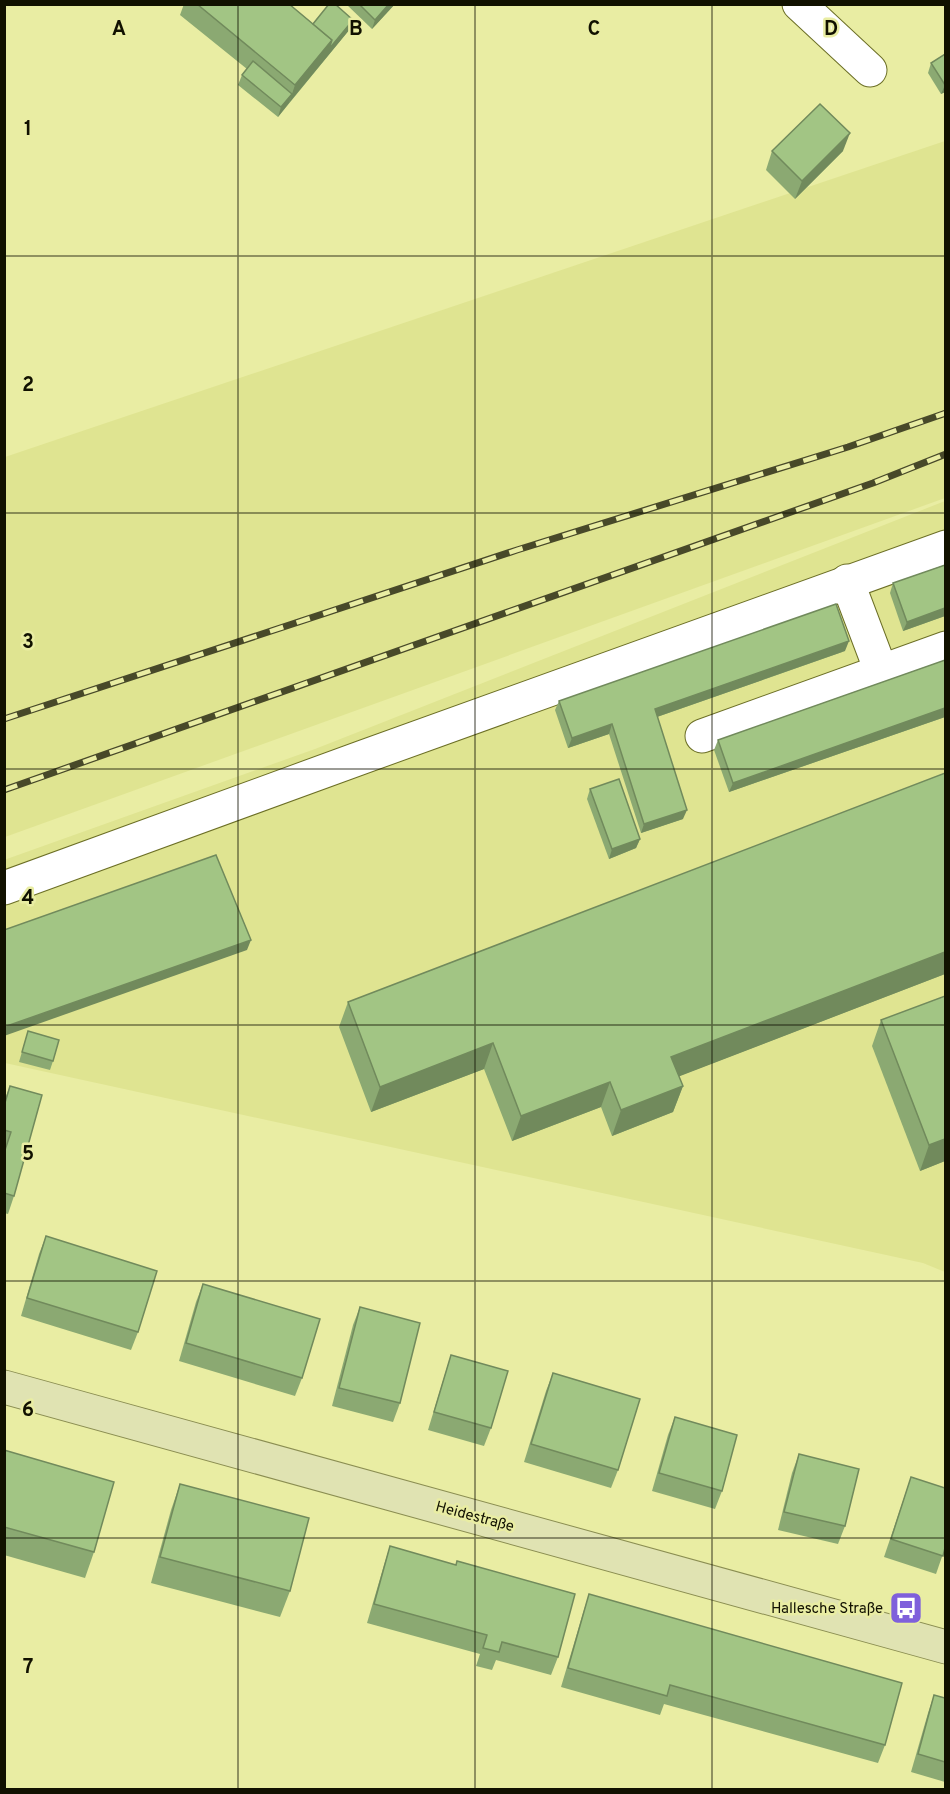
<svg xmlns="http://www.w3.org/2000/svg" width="950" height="1794" font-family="Overpass,sans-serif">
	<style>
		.built { fill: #dfe491 }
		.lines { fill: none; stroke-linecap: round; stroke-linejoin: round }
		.minor-casing { stroke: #6c6f26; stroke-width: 35 }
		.major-casing { stroke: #8b8e52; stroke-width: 35 }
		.minor { stroke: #fff; stroke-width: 33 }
		.major { stroke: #e0e3b2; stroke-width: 33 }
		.rail-casing { stroke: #484929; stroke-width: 7 }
		.rail { stroke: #e9eda3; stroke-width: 4.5; stroke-dasharray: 14; stroke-linecap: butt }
		.wall { fill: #8ba972 }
		.shaded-wall { fill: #718a5c }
		.building { fill: #a2c584; stroke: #718a5c; stroke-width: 1.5 }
		.grid { fill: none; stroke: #110; stroke-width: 1.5; stroke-opacity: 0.55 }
		.labels { text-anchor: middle; stroke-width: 5; stroke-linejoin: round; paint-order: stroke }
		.street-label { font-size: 15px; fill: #110; stroke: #e9eda3 }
		.poi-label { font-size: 15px; fill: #110; stroke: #e9eda3; text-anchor: end }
		.grid-label { font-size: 20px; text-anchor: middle; font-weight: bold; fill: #110; stroke: #e9eda3; stroke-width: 5; stroke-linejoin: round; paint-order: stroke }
	</style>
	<rect width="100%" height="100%" fill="#e9eda3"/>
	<g class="built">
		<path d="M 945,141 L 945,498 L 5,837 L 5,457 Z"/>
		<path d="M 945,501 L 945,1272 L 923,1263 L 5,1063 L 4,860 L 315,749 Z"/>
	</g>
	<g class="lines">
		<g class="minor-casing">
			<g id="minor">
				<path d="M 799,4 L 870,70"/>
				<path d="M 847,581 L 881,671"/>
				<path d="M 702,736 L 946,648"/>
				<path d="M 4,888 L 363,757 L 946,547"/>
			</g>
		</g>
		<g class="major-casing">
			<path id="major" d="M 4,1387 L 946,1647"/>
		</g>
		<use href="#minor" class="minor"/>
		<use href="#major" class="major"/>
		<g class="rail-casing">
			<g id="rail">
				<path d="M 4,719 L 517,550 L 848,447 L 946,413"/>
				<path d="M 4,790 L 873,483 L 946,454"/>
			</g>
		</g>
		<use href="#rail" class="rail"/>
	</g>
	<g class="wall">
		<path d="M 184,4 L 289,4 L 313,24 L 350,29 L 278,117 L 238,85 L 242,75 L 247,69 L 180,15 Z"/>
		<path d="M 346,4 L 395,4 L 372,29 Z"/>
		<path d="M 945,54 L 945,92 L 941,94 L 928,73 L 931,63 Z"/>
		<path d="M 772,151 L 843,151 L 795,199 L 766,170 Z"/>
		<path d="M 945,565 L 945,616 L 903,631 L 890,593 L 893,583 Z"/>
		<path d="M 845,651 L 657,717 L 683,819 L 641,833 L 609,734 L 568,748 L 555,710 L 559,701 Z"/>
		<path d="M 945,660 L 945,717 L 729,792 L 714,750 L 718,740 Z"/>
		<path d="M 590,789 L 640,839 L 636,848 L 609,859 L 587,799 Z"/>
		<path d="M 945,974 L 679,1076 L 683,1086 L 673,1112 L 612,1136 L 601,1107 L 512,1141 L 484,1069 L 371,1112 L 339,1027 L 348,1002 Z"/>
		<path d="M 881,1020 L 945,1161 L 920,1171 L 872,1046 Z"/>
		<path d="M 28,1031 L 53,1061 L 50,1070 L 19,1062 Z"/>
		<path d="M 10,1086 L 14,1196 L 8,1214 L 4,1213 L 4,1101 Z"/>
		<path d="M 46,1236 L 138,1332 L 131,1350 L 21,1316 L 39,1254 Z"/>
		<path d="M 203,1284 L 302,1378 L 295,1396 L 179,1361 L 196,1302 Z"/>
		<path d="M 360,1307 L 400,1403 L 393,1422 L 332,1406 L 353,1325 Z"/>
		<path d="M 451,1355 L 491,1428 L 484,1446 L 428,1430 L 445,1374 Z"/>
		<path d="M 553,1373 L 618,1470 L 611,1488 L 524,1462 L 546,1391 Z"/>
		<path d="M 675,1417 L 722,1491 L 715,1509 L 652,1491 L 668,1435 Z"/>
		<path d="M 4,1450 L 94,1552 L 85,1578 L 4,1555 Z"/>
		<path d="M 799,1454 L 845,1526 L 838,1544 L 778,1530 L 792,1473 Z"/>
		<path d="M 911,1477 L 945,1548 L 936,1574 L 884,1557 Z"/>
		<path d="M 180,1484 L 290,1591 L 280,1617 L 151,1583 L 171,1510 Z"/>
		<path d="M 390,1546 L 558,1657 L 551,1675 L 496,1660 L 492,1670 L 476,1666 L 480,1654 L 367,1623 L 384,1565 Z"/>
		<path d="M 589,1594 L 885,1745 L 878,1763 L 664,1704 L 660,1715 L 561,1687 L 583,1613 Z"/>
		<path d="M 934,1695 L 945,1698 L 945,1782 L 911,1772 L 928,1713 Z"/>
	</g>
	<g class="shaded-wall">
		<path d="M 389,4 L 395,4 L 372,29 L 375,20 Z"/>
		<path d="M 353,20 L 350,29 L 289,103 L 295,85 L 332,40 Z"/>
		<path d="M 945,84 L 945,92 L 941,94 L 945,85 Z"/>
		<path d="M 292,94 L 289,103 L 278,117 L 281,107 Z"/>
		<path d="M 850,133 L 843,151 L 795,199 L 802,181 Z"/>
		<path d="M 945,608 L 945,616 L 903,631 L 907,622 Z"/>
		<path d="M 849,641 L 845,651 L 651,719 L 655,709 Z"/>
		<path d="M 945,708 L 945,717 L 729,792 L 733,783 Z"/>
		<path d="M 612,724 L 609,734 L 568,748 L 572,738 Z"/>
		<path d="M 687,810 L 683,819 L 641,833 L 644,824 Z"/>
		<path d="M 640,839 L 636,848 L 609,859 L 612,849 Z"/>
		<path d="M 251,940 L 247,950 L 4,1036 L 4,1027 Z"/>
		<path d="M 945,952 L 945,974 L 662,1083 L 671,1057 Z"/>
		<path d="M 493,1043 L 484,1069 L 371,1112 L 380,1087 Z"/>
		<path d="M 610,1082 L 601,1107 L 512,1141 L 521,1116 Z"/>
		<path d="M 683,1086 L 673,1112 L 612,1136 L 621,1110 Z"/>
		<path d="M 945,1139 L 945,1161 L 920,1171 L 929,1145 Z"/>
	</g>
	<g class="building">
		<path d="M 197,4 L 289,4 L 332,40 L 295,85 Z"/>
		<path d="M 329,4 L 335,4 L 353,20 L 329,49 L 332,40 L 313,24 Z"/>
		<path d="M 359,4 L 389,4 L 375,20 Z"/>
		<path d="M 945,54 L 945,85 L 931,63 Z"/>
		<path d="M 253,61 L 292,94 L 281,107 L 242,75 Z"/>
		<path d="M 820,104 L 850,133 L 802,181 L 772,151 Z"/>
		<path d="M 945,565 L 945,608 L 907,622 L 893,583 Z"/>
		<path d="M 836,604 L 849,641 L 655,709 L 687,810 L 644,824 L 612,724 L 572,738 L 559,701 Z"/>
		<path d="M 945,660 L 945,708 L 733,783 L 718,740 Z"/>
		<path d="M 945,773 L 945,952 L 671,1057 L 683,1086 L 621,1110 L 610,1082 L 521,1116 L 493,1043 L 380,1087 L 348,1002 Z"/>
		<path d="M 619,779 L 640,839 L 612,849 L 590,789 Z"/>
		<path d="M 216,855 L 251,940 L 4,1027 L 4,930 Z"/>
		<path d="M 945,996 L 945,1139 L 929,1145 L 881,1020 Z"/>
		<path d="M 28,1031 L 59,1040 L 53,1061 L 22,1052 Z"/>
		<path d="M 10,1086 L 42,1095 L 14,1196 L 4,1193 L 4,1153 L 11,1132 L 4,1130 L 4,1106 Z"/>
		<path d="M 46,1236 L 157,1271 L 138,1332 L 27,1298 Z"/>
		<path d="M 203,1284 L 320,1319 L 302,1378 L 186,1343 Z"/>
		<path d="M 360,1307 L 420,1323 L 400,1403 L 339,1388 Z"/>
		<path d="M 451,1355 L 508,1371 L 491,1428 L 434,1412 Z"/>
		<path d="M 553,1373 L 640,1399 L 618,1470 L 531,1444 Z"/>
		<path d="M 675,1417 L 737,1435 L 722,1491 L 659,1473 Z"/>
		<path d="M 4,1450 L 114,1482 L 94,1552 L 4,1527 Z"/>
		<path d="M 799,1454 L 859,1469 L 845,1526 L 784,1512 Z"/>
		<path d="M 911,1477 L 945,1488 L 945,1548 L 943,1556 L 891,1539 Z"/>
		<path d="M 180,1484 L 309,1518 L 290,1591 L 160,1557 Z"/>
		<path d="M 390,1546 L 456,1565 L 457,1561 L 575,1594 L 558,1657 L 502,1642 L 499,1652 L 483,1648 L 487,1635 L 374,1604 Z"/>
		<path d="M 589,1594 L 902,1683 L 885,1745 L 670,1685 L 667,1696 L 568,1668 Z"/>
		<path d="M 934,1695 L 945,1698 L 945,1762 L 918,1754 Z"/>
	</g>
	<path class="grid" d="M 238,4 L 238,1790M 475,4 L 475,1790M 712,4 L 712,1790M 4,256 L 946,256M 4,513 L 946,513M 4,769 L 946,769M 4,1025 L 946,1025M 4,1281 L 946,1281M 4,1538 L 946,1538"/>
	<defs>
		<g id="bus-square" transform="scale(1.725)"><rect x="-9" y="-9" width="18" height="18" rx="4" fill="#7f60db" stroke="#e9eda3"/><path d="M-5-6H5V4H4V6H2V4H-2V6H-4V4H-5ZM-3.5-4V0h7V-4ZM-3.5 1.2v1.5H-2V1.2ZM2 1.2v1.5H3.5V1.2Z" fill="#fff"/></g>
	</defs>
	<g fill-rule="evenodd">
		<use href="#bus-square" x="906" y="1608"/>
	</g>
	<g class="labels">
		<g class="street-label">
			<text transform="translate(475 1516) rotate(15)" y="5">Heidestraße</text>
		</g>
		<g class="poi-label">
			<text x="883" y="1613">Hallesche Straße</text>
		</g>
	</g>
	<g class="grid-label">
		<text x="119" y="35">A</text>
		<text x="356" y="35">B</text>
		<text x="594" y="35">C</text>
		<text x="831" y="35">D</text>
		<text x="28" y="135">1</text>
		<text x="28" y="391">2</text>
		<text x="28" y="648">3</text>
		<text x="28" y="904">4</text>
		<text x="28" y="1160">5</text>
		<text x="28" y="1416">6</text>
		<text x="28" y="1673">7</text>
	</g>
	<rect width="950" height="1794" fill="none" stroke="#111100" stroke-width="12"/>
</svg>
